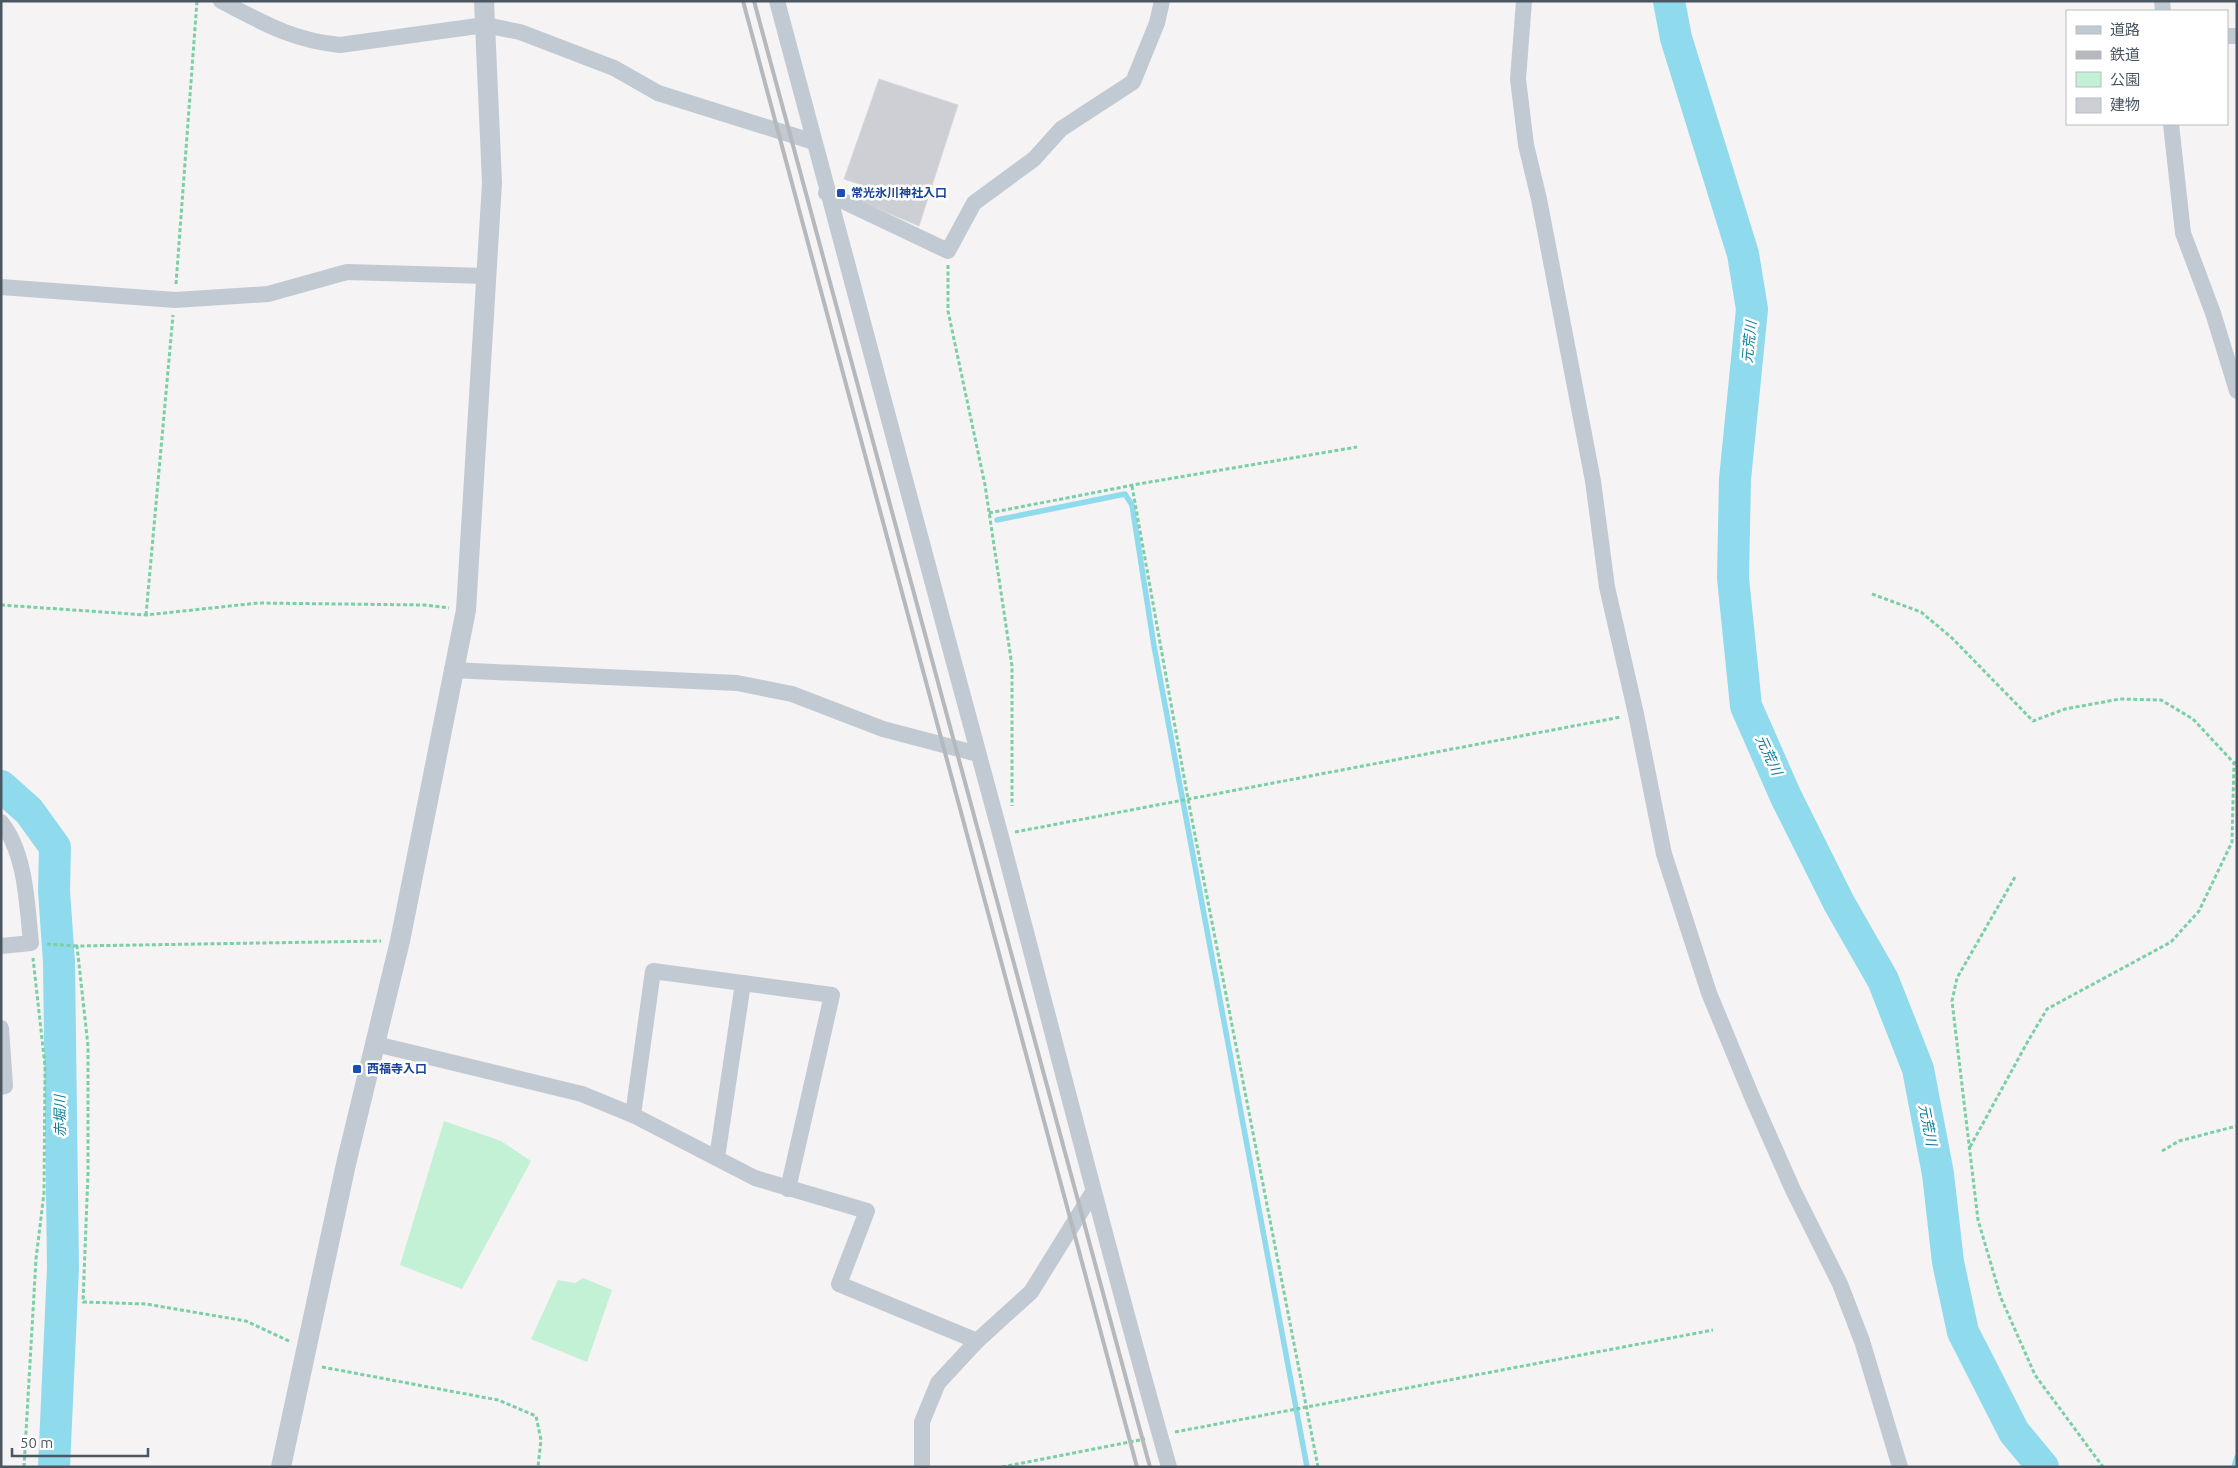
<svg xmlns="http://www.w3.org/2000/svg" width="2238" height="1468" font-family="Ubuntu,'Noto Sans JP',sans-serif">
	<style>
		.green { fill: #c3f1d5 }
		.lines { fill: none; stroke-linecap: round; stroke-linejoin: round }
		.stream { stroke: #90daee; stroke-width: 5.5 }
		.river { stroke: #90daee; stroke-width: 32 }
		.building { fill: #cdcfd5; stroke: #d7d9de }
		.path { stroke: #7ad0a6; stroke-width: 3; stroke-dasharray: 4 2.5; stroke-linecap: butt }
		.minor { stroke: #c1cad2; stroke-width: 16 }
		.tertiary { stroke: #c1cad2; stroke-width: 20 }
		.rail { stroke: #b5b8bd; stroke-width: 4 }
		.transit-dot { fill: #1a4fb4; stroke: #fff; stroke-width: 2 }
		.labels { text-anchor: middle; stroke-width: 5; stroke-linejoin: round; paint-order: stroke }
		.transit-label { font-size: 12px; font-weight: bold; fill: #164399; stroke: #fff; text-anchor: start }
		.water-label { font-size: 14px; font-style: italic; fill: #0c7c9b; stroke: #fff }
	</style>
	<rect width="100%" height="100%" fill="#f5f3f3"/>
	<g class="green">
		<path d="M 444,1121 L 501,1141 L 531,1161 L 462,1289 L 400,1265 Z"/>
		<path d="M 583,1278 L 612,1290 L 587,1362 L 531,1339 L 558,1280 L 575,1283 Z"/>
	</g>
	<g class="lines">
		<g class="stream">
			<path d="M 997,520 L 1125,494 L 1132,505 L 1154,646 L 1307,1467"/>
			<path d="M 2234,1467 L 2237,1457"/>
		</g>
		<g class="river">
			<path d="M 1669,1 L 1676,38 L 1743,254 L 1752,309 L 1735,479 L 1733,578 L 1746,706 L 1786,797 L 1839,903 L 1883,980 L 1918,1069 L 1938,1174 L 1948,1262 L 1963,1332 L 2014,1432 L 2043,1467"/>
			<path d="M 1,786 L 29,811 L 55,847 L 54,891 L 59,962 L 63,1268 L 54,1467"/>
		</g>
	</g>
	<path class="building" d="M 879,79 L 958,105 L 919,226 L 857,200 L 862,185 L 844,179 Z"/>
	<g class="lines">
		<g class="path">
			<path d="M 948,265 L 948,311 L 985,485 L 1012,666 L 1012,806"/>
			<path d="M 176,284 L 197,1"/>
			<path d="M 1132,486 L 1188,799 L 1318,1467"/>
			<path d="M 989,513 L 1144,483 L 1357,447"/>
			<path d="M 1872,594 L 1921,612 L 1952,638 L 2033,721 L 2065,709 L 2120,699 L 2161,700 L 2193,719 L 2234,763 L 2237,762"/>
			<path d="M 1,605 L 146,615 L 258,603 L 425,605 L 449,608"/>
			<path d="M 146,615 L 173,315"/>
			<path d="M 1015,832 L 1621,717"/>
			<path d="M 2015,877 L 1957,978 L 1952,1001 L 1978,1220 L 2001,1298 L 2035,1375 L 2103,1467"/>
			<path d="M 47,944 L 77,946"/>
			<path d="M 1970,1147 L 2028,1041 L 2047,1009 L 2171,942 L 2199,911 L 2232,842 L 2234,763"/>
			<path d="M 2162,1151 L 2179,1141 L 2237,1126"/>
			<path d="M 289,1341 L 246,1321 L 146,1304 L 83,1302 L 88,1173 L 88,1046 L 77,946 L 381,941"/>
			<path d="M 322,1367 L 498,1400 L 536,1416 L 541,1440 L 538,1467"/>
			<path d="M 1175,1432 L 1713,1330"/>
			<path d="M 24,1467 L 36,1259 L 44,1193 L 45,1066 L 33,958"/>
			<path d="M 1002,1467 L 1145,1439"/>
		</g>
		<g class="minor">
			<path d="M 221,1 C 264,23 291,40 340,45 L 485,25 L 520,32 L 614,68 L 658,93 L 814,142"/>
			<path d="M 777,1 C 851,279 925,556 1000,833 C 1056,1044 1109,1257 1169,1467"/>
			<path d="M 1524,1 L 1518,79 L 1526,145 L 1539,199 L 1593,481 L 1607,587 L 1636,714 L 1664,854 L 1709,993 L 1752,1097 L 1793,1190 L 1840,1284 L 1862,1341 L 1900,1467"/>
			<path d="M 2162,1 L 2163,11"/>
			<path d="M 2227,36 L 2237,36"/>
			<path d="M 2171,124 L 2183,233 L 2213,313 L 2237,391"/>
			<path d="M 826,193 L 948,251 L 974,203 L 1034,159 L 1061,129 L 1133,82 L 1157,23 L 1162,1"/>
			<path d="M 1,287 L 175,300 L 268,294 L 347,272 L 486,276"/>
			<path d="M 452,670 L 737,683 L 792,694 L 883,729 L 978,754"/>
			<path d="M 1,822 C 26,853 27,905 31,943 L 1,946"/>
			<path d="M 1,1028 L 5,1086 L 1,1087"/>
			<path d="M 376,1044 L 582,1094 L 633,1115 L 755,1178 L 867,1211 L 839,1284 L 977,1341"/>
			<path d="M 633,1115 L 653,971 L 832,995 L 788,1189"/>
			<path d="M 717,1158 L 743,983"/>
			<path d="M 922,1467 L 922,1422 L 938,1383 L 977,1341 L 1031,1292 L 1093,1192"/>
		</g>
		<path class="tertiary" d="M 281,1467 L 346,1164 L 400,941 L 466,610 L 492,183 L 484,1"/>
		<g class="rail">
			<path d="M 743,1 L 1137,1467"/>
			<path d="M 754,1 L 1150,1467"/>
		</g>
	</g>
	<g class="transit-dot">
		<rect x="836" y="188" width="10" height="10" rx="2.5"/>
		<rect x="352" y="1064" width="10" height="10" rx="2.5"/>
	</g>
	<g class="labels">
		<g class="transit-label">
			<text x="851" y="197">常光氷川神社入口</text>
			<text x="367" y="1073">西福寺入口</text>
		</g>
		<g class="water-label">
			<text transform="translate(1749 342) rotate(-84)" y="5">元荒川</text>
			<text transform="translate(1769 755) rotate(65)" y="5">元荒川</text>
			<text transform="translate(60 1116) rotate(-91)" y="5">赤堀川</text>
			<text transform="translate(1928 1125) rotate(79)" y="5">元荒川</text>
		</g>
	</g>
	<rect width="2238" height="1468" fill="none" stroke="#4a5661" stroke-width="5"/>
	<rect x="2066" y="10" width="162" height="115" fill="#ffffff" stroke="#b7bbc0"/>
	<rect x="2076" y="26" width="25" height="8" fill="#c1cad2" stroke="#b7bbc0"/>
	<text x="2110" y="35" font-size="15" fill="#4a5661">道路</text>
	<rect x="2076" y="51" width="25" height="8" fill="#b5b8bd" stroke="#b7bbc0"/>
	<text x="2110" y="60" font-size="15" fill="#4a5661">鉄道</text>
	<rect x="2076" y="72" width="25" height="15" fill="#c3f1d5" stroke="#b7bbc0"/>
	<text x="2110" y="85" font-size="15" fill="#4a5661">公園</text>
	<rect x="2076" y="98" width="25" height="15" fill="#cdcfd5" stroke="#b7bbc0"/>
	<text x="2110" y="110" font-size="15" fill="#4a5661">建物</text>
	<path d="M12 1448v8h136v-8" fill="none" stroke="#4a5661" stroke-width="2.5"/>
	<text x="20" y="1448" font-size="15" fill="#4a5661" stroke="#ffffff" stroke-width="4" paint-order="stroke">50 m</text>
</svg>
